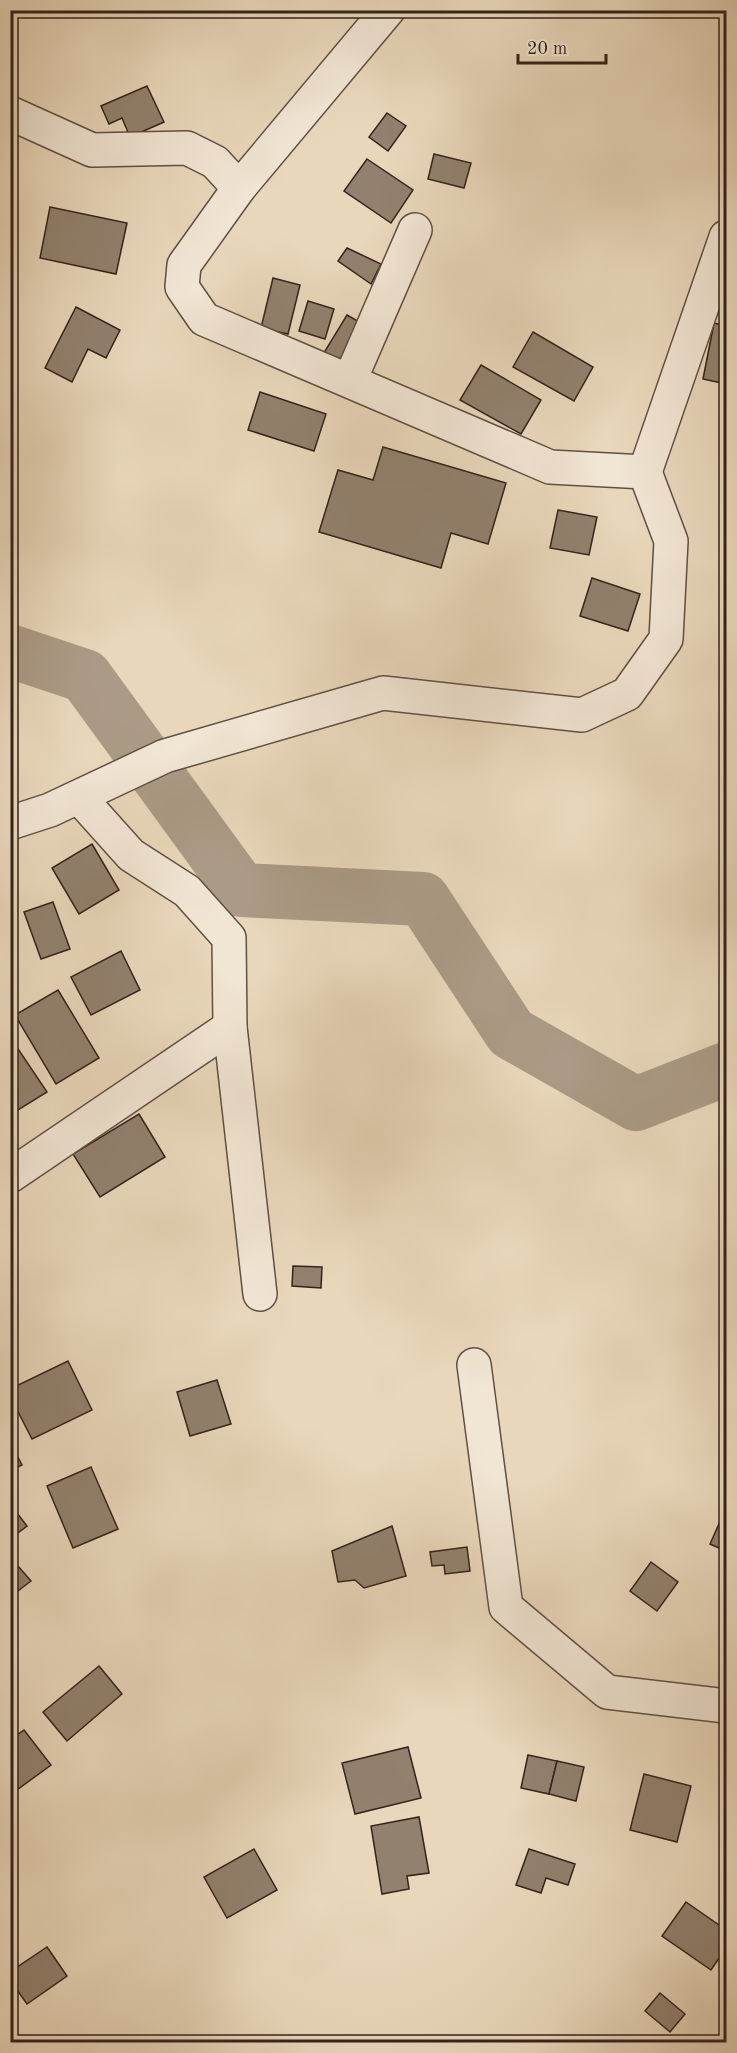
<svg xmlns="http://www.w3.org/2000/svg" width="737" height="2053" font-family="'Old Standard TT',serif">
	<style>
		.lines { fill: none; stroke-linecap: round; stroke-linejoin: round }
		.river { stroke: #ab9a85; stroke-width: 54 }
		.building { fill: #92816e; stroke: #33231b; stroke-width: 1.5 }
		.minor-casing { stroke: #605043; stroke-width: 36 }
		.minor { stroke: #f1e5d3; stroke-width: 33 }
	</style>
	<rect width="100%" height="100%" fill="#e9d7bb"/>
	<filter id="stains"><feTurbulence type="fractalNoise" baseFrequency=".00333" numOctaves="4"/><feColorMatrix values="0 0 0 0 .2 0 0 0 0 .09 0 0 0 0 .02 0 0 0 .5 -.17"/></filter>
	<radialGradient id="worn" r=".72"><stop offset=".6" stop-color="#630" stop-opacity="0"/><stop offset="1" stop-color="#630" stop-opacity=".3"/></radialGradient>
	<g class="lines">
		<path class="river" d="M 10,651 L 85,676 L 241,890 L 423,899 L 511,1033 L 636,1104 L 726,1069"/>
	</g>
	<g class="building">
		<path d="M 147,86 L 164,122 L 130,137 L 122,118 L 109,124 L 101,106 Z"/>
		<path d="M 387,113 L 406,126 L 388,151 L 369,137 Z"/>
		<path d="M 434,154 L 471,163 L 464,188 L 428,179 Z"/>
		<path d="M 367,159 L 413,190 L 391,223 L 344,191 Z"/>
		<path d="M 50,207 L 127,223 L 116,274 L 40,258 Z"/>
		<path d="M 347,248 L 381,264 L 371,284 L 338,261 Z"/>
		<path d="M 273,278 L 300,285 L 288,334 L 261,328 Z"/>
		<path d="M 308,301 L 334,309 L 325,339 L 299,331 Z"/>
		<path d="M 76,307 L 120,330 L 106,358 L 88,349 L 72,382 L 45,368 Z"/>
		<path d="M 347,315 L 368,327 L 342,369 L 322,356 Z"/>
		<path d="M 714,323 L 726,326 L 726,384 L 703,379 Z"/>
		<path d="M 533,332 L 593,367 L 574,401 L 513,367 Z"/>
		<path d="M 481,365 L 541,400 L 521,434 L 460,400 Z"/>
		<path d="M 260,392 L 326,414 L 314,451 L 248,430 Z"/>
		<path d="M 383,447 L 506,483 L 488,544 L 451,533 L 441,568 L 319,532 L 338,470 L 373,480 Z"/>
		<path d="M 558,510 L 597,517 L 589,555 L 550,548 Z"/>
		<path d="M 592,578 L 640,594 L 628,631 L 580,616 Z"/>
		<path d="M 92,844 L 119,890 L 79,914 L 52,868 Z"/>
		<path d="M 53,902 L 70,949 L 41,959 L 24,912 Z"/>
		<path d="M 121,951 L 140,990 L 91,1015 L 71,977 Z"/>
		<path d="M 58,990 L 99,1058 L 56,1084 L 15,1015 Z"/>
		<path d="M 10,1037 L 47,1092 L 10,1115 Z"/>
		<path d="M 139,1114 L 165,1157 L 100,1197 L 73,1154 Z"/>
		<path d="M 293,1266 L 322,1267 L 321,1288 L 292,1286 Z"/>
		<path d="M 68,1361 L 92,1410 L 32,1439 L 10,1396 L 10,1389 Z"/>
		<path d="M 217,1380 L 231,1424 L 190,1436 L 177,1392 Z"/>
		<path d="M 10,1442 L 22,1465 L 10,1471 Z"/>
		<path d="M 91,1467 L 118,1529 L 73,1548 L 47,1486 Z"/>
		<path d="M 10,1504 L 27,1526 L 10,1539 Z"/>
		<path d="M 726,1508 L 726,1551 L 710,1544 Z"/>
		<path d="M 392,1526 L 406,1576 L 364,1588 L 355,1580 L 338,1582 L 332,1551 Z"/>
		<path d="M 467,1547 L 470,1571 L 445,1574 L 444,1565 L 432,1566 L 430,1552 Z"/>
		<path d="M 10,1557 L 31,1581 L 10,1597 Z"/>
		<path d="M 651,1562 L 678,1582 L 657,1611 L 630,1591 Z"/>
		<path d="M 99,1666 L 122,1694 L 67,1741 L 43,1712 Z"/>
		<path d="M 24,1730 L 51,1765 L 10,1795 L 10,1740 Z"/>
		<path d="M 408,1747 L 421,1798 L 355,1814 L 342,1763 Z"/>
		<path d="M 528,1755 L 557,1761 L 549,1794 L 521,1788 Z"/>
		<path d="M 557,1761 L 584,1767 L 576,1801 L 549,1794 Z"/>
		<path d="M 644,1774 L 691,1786 L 677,1842 L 630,1830 Z"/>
		<path d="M 419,1817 L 429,1873 L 407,1876 L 409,1889 L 382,1894 L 371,1826 Z"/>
		<path d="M 254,1849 L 277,1890 L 227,1918 L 204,1877 Z"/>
		<path d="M 529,1849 L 575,1864 L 568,1885 L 546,1878 L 541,1893 L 516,1885 Z"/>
		<path d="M 686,1902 L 726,1930 L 726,1948 L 711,1970 L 662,1936 Z"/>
		<path d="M 47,1947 L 67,1976 L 27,2004 L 10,1980 L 10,1972 Z"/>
		<path d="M 660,1993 L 685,2014 L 670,2032 L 645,2011 Z"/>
	</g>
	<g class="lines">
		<g class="minor-casing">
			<g id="minor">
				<path d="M 388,10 L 239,188 L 184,265 L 182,287 L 204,319 L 550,467 L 645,472 L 726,237"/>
				<path d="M 10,113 L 92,150 L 187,148 L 215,162 L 239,188"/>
				<path d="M 350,380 L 415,230"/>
				<path d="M 79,797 L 131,855 L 187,891 L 229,938 L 230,1027 L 260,1294"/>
				<path d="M 10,823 L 50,810 L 165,756 L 383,693 L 582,715 L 627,694 L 666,639 L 671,541 L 645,472"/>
				<path d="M 10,1176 L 230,1027"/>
				<path d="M 474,1365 L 506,1607 L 607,1692 L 726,1706"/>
			</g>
		</g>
		<use href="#minor" class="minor"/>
	</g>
	<rect width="737" height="2053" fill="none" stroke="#e9d7bb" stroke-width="36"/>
	<rect x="12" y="12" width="713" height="2029" fill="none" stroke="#33231b" stroke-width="3"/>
	<rect x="18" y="18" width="701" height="2017" fill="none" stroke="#33231b" stroke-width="1.5"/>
	<path d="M518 54v9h88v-9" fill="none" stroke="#33231b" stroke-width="3"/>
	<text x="527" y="54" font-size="18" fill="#33231b" stroke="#f1e5d3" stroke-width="4.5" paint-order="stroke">20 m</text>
	<rect width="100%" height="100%" filter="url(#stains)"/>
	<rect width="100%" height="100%" fill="url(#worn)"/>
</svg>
